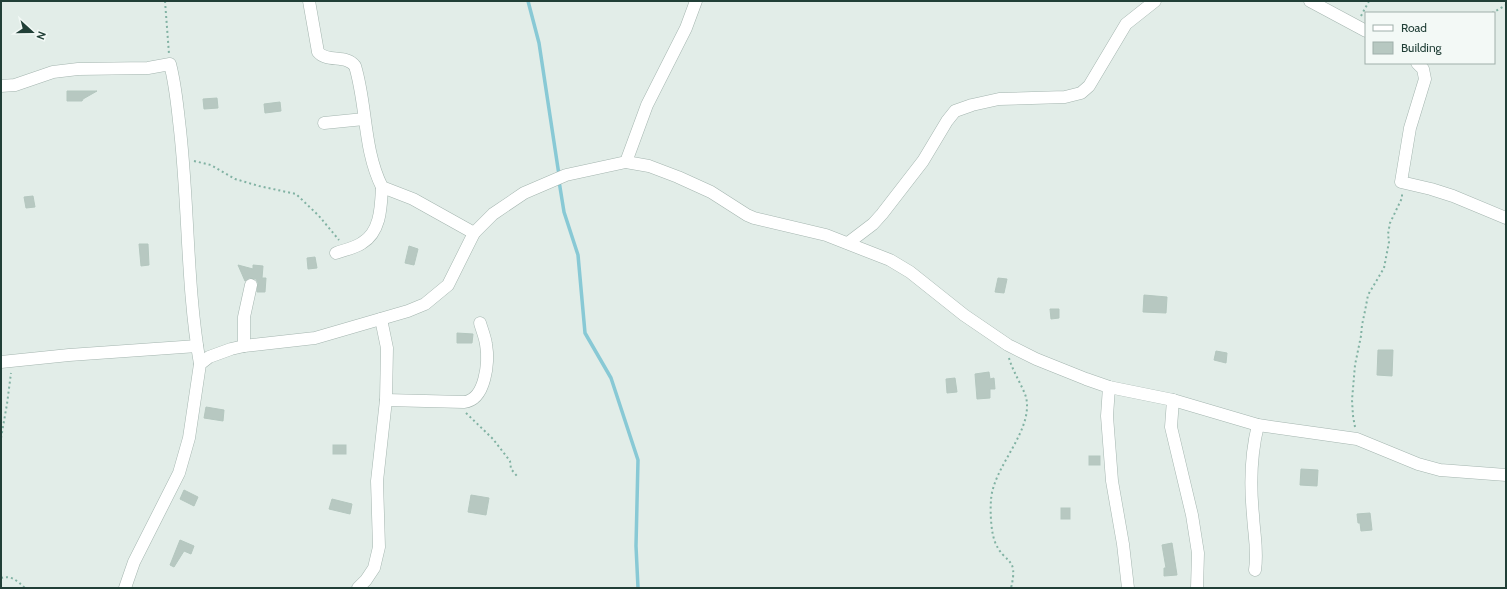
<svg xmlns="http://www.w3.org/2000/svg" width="1507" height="589" font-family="Cabin,sans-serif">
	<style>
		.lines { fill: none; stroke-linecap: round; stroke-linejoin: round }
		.stream { stroke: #88c9d5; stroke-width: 3.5 }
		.building { fill: #b7c8c1; stroke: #b4c7bf }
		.minor-casing { stroke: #a4b5af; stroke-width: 13 }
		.path { stroke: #81b2a3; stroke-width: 2; stroke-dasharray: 2 3; stroke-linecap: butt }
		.minor { stroke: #fff; stroke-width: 12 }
	</style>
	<rect width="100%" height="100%" fill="#e2ede8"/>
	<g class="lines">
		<g class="stream">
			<path d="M 528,1 L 539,43 L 559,175"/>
			<path d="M 559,181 L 564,212 L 578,255 L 585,333 L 611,378 L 638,460 L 636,546 L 638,588"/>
		</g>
	</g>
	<g class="building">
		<path d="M 67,91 L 97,91 L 83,99 L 82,101 L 67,101 Z"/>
		<path d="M 217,98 L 218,108 L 204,109 L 203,99 Z"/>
		<path d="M 280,102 L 281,111 L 265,113 L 264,104 Z"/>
		<path d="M 33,196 L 35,207 L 26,208 L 24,197 Z"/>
		<path d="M 139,244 L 148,244 L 149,265 L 141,266 Z"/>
		<path d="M 409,246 L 418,249 L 414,265 L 405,263 Z"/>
		<path d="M 315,257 L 317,268 L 308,269 L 307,258 Z"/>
		<path d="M 238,265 L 253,269 L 253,265 L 263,266 L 262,278 L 266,278 L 265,292 L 257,292 L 258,283 L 256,279 L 249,278 L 245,281 Z"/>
		<path d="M 998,278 L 1007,279 L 1004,293 L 995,292 Z"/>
		<path d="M 1144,295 L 1167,297 L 1166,313 L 1143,312 Z"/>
		<path d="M 1050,309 L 1059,309 L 1059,318 L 1051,319 Z"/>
		<path d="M 457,333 L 473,334 L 472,343 L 457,343 Z"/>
		<path d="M 1378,350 L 1393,350 L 1392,376 L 1377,375 Z"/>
		<path d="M 1216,351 L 1227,353 L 1226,363 L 1214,360 Z"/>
		<path d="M 989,372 L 990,379 L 994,378 L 995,389 L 990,389 L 990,398 L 977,399 L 975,374 Z"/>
		<path d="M 955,378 L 957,392 L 947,393 L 946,379 Z"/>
		<path d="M 206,407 L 224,410 L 223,421 L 204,418 Z"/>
		<rect x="333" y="445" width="13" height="9"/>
		<rect x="1089" y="456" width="11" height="9"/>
		<path d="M 1301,469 L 1318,470 L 1317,486 L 1300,485 Z"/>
		<path d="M 184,490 L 198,497 L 194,506 L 180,499 Z"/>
		<path d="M 471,495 L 489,498 L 486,515 L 468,512 Z"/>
		<path d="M 332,499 L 352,504 L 350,514 L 329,509 Z"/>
		<rect x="1061" y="508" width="9" height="11"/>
		<path d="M 1370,513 L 1372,530 L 1361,531 L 1360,523 L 1358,523 L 1357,514 Z"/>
		<path d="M 180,540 L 194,546 L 191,554 L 184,551 L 174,567 L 170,565 Z"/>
		<path d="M 1172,543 L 1177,575 L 1164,576 L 1164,568 L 1166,568 L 1162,545 Z"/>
	</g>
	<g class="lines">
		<g class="minor-casing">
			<g id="minor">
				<path d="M 309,1 L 318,52 C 327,63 346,54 355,66 C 367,105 363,149 382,187 L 413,199 L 474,233"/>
				<path d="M 1310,1 L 1366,31"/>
				<path d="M 1417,63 L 1423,69 L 1425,79 L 1410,128 L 1401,182 L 1431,189 L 1453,196 L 1506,218"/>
				<path d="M 1,86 L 15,85 L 53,72 L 78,69 L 148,68 L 170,64 C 175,83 177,102 179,121 C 189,202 186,284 200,364"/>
				<path d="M 324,123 L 364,119"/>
				<path d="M 626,162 L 647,105 L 686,28 L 696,1"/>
				<path d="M 848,243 L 873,224 L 882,214 L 923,161 L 947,121 L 955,111 L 972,105 L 999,99 L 1065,97 L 1081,93 L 1089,86 L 1126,24 L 1155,1"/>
				<path d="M 336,253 C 344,250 355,248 362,243 C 381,232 381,206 382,187"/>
				<path d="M 244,346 L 244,317 L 251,285"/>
				<path d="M 1,362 L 69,355 L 197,346"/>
				<path d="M 1109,387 L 1107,416 L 1112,481 L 1123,544 L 1128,588"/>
				<path d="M 386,400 L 464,402 C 486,400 489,361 486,344 C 485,337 482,330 480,323"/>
				<path d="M 1173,400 L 1171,427 L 1192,515 L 1198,553 L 1197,588"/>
				<path d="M 1255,570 C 1258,550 1254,535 1253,515 C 1250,485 1251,453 1258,425"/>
				<path d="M 125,588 L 134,562 L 179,473 L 189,438 L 200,364 L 209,357 L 231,349 L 244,346 L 315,338 L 408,311 L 425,304 L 448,285 L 474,233 L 493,214 L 524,193 L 566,175 L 626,162 L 649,166 L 678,177 L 711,192 L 747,215 L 754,218 L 826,235 L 890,260 L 910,272 L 964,315 L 1008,345 L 1036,359 L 1086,379 L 1109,387 L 1173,400 L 1258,425 L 1357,439 L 1418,464 L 1440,470 L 1506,475"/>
				<path d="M 358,588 L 366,580 L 374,568 L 379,547 L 377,481 L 386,400 L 387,348 L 381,319"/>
			</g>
		</g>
		<g class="path">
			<path d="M 165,1 L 169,54"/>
			<path d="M 1492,13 L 1506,5"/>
			<path d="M 1361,16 L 1369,1"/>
			<path d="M 194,161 L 211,165 L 235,179 L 259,186 L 296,194 L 319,216 L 339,240"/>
			<path d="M 1009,358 C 1013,372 1022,385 1026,397 C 1034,431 993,466 991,500 C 990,512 991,532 995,542 C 1004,565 1019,555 1011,588"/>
			<path d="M 466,413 L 493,439 L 510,461 L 511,469 L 517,476"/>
			<path d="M 1355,427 L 1353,416 L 1352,400 L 1355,365 L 1361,336 L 1362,325 L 1365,311 L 1368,295 L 1384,268 L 1389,242 L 1388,234 L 1390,223 L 1402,198 L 1402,193"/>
			<path d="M 1,438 L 7,404 L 11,373"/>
			<path d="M 1,578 C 12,575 17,581 25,588"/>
		</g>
		<use href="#minor" class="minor"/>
	</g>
	<rect width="1507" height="589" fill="none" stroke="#213f37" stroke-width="4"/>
	<rect x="1365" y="12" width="130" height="52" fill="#f3f9f6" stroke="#9fafaa"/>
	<rect x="1373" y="25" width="20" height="6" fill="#ffffff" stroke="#9fafaa"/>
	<text x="1401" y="32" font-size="12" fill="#213f37">Road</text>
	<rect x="1373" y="42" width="20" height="12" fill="#b7c8c1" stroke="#9fafaa"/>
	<text x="1401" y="52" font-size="12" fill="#213f37">Building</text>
	<g transform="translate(32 32) rotate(111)" stroke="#f3f9f6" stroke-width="3" paint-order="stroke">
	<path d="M0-3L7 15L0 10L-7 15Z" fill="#213f37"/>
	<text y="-6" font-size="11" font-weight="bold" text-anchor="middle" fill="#213f37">N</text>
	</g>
</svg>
